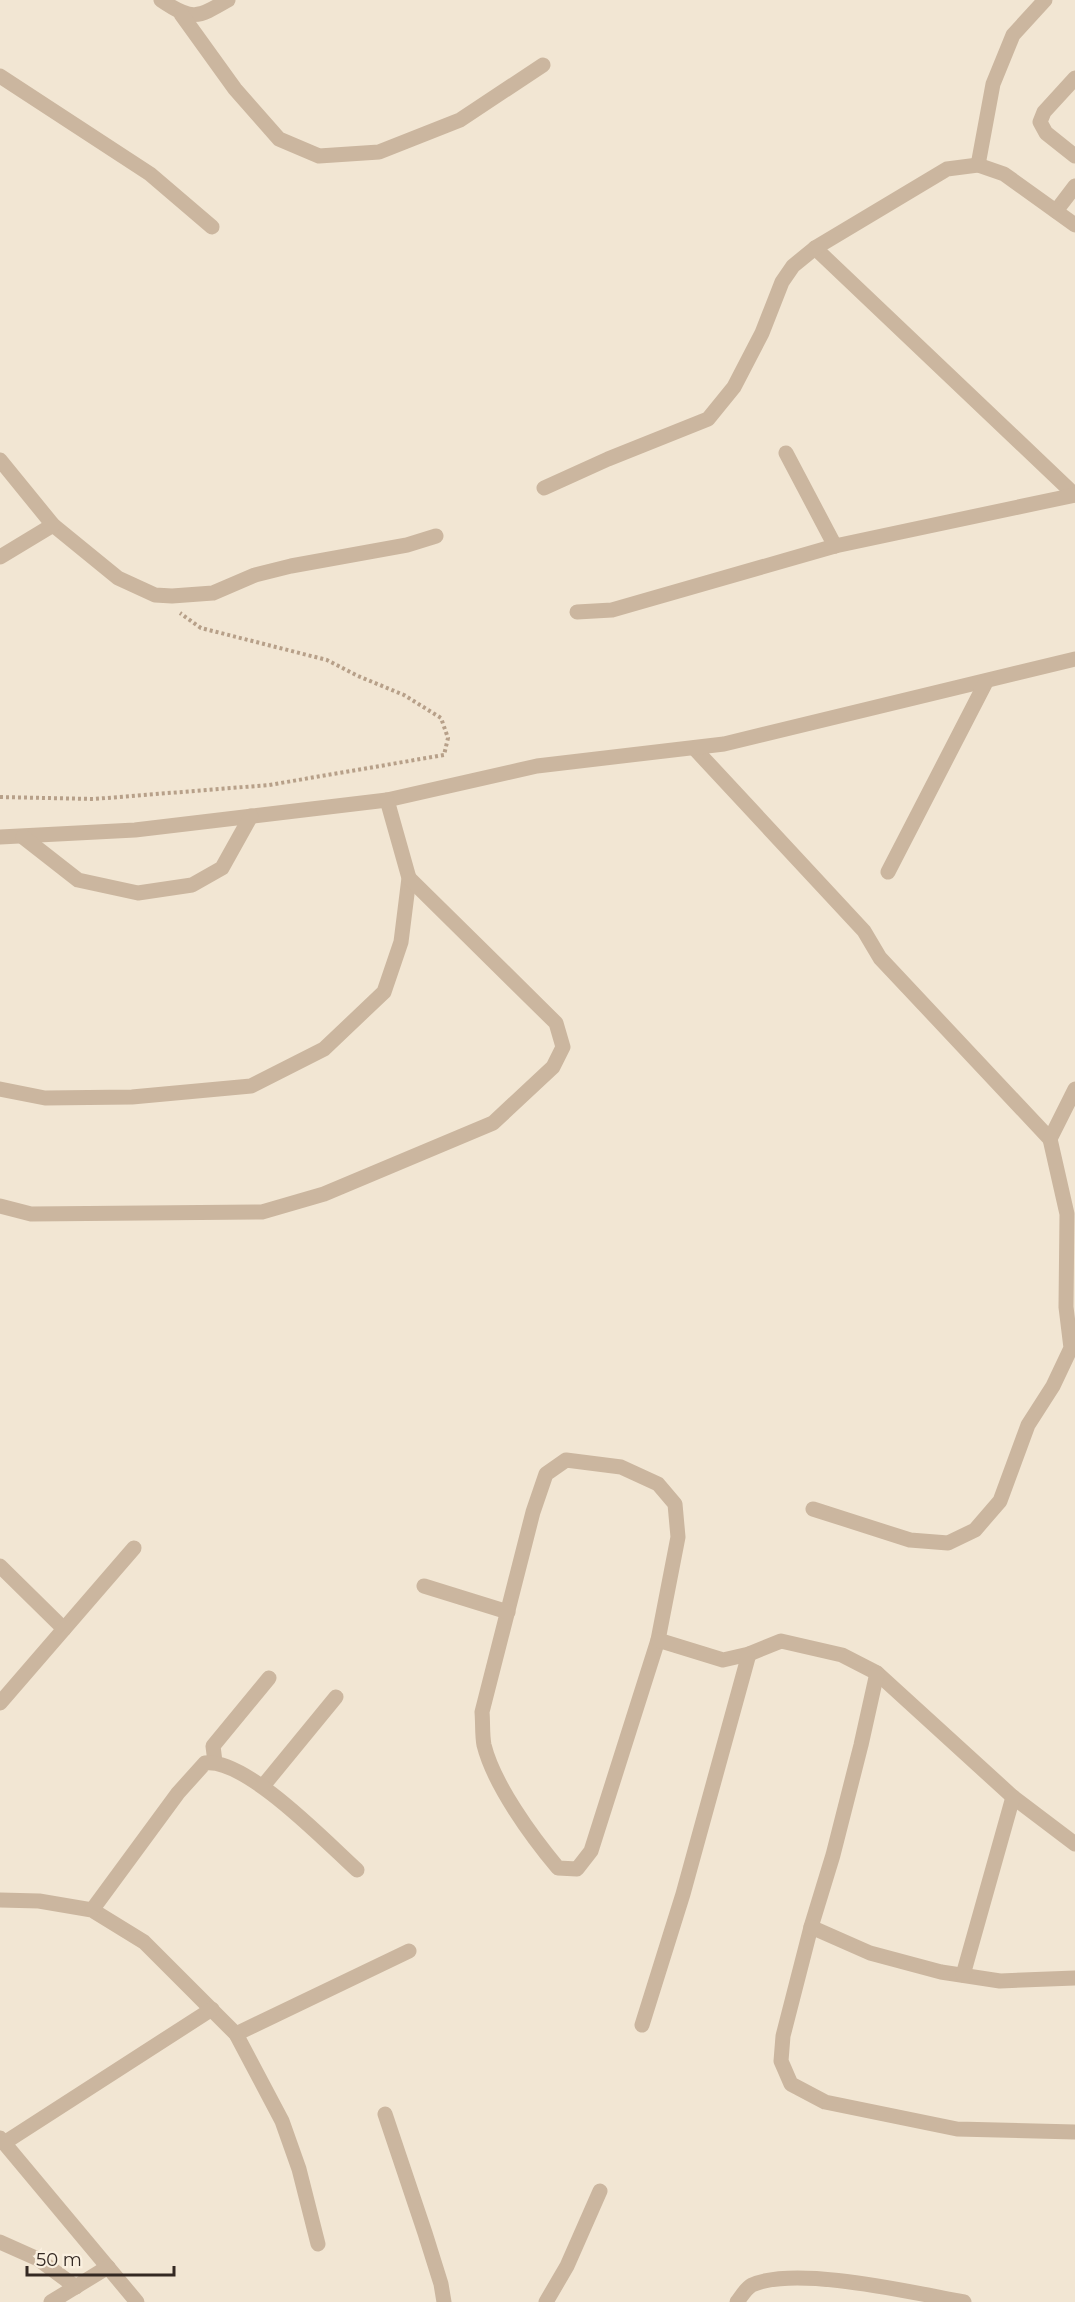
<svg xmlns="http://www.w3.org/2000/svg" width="1075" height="2302" font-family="Montserrat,sans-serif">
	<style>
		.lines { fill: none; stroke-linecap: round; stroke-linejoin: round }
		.path { stroke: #b7a089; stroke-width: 4; stroke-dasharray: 3 3; stroke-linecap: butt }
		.minor { stroke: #cbb69f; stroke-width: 15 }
	</style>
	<rect width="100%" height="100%" fill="#f2e6d3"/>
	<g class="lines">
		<path class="path" d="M 0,797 L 94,799 L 269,785 L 444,755 L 448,738 L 441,718 L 404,695 L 358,676 L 327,660 L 201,628 L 180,613"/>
		<g class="minor">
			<path d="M 161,0 C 192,21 197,18 228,0"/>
			<path d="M 181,14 L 235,89 L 279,139 L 319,156 L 379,152 L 460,120 L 543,65"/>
			<path d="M 0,76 L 150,174 L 212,227"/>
			<path d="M 1075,78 L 1044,112 L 1040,122 L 1046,133 L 1075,156"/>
			<path d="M 978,165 L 993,84 L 1013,35 L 1045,0"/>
			<path d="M 1056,211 L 1075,186"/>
			<path d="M 815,248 L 1075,495"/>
			<path d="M 786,453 L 835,546"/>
			<path d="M 0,460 L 53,525 L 118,578 L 155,595 L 172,596 L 213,593 L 255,575 L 291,566 L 407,545 L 436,536"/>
			<path d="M 544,488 L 608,459 L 708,419 L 734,387 L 762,333 L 782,282 L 793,266 L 815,248 L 947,169 L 978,165 L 1004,174 L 1075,225"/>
			<path d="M 0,557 L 53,525"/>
			<path d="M 577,612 L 612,610 L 835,546 L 1075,495"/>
			<path d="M 694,748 L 864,931 L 880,958 L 1050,1139"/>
			<path d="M 0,837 L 135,830 L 387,800 L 537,766 L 724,744 L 1075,659"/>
			<path d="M 23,837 L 78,880 L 138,893 L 192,885 L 222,868 L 251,816"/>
			<path d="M 888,872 L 986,682"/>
			<path d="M 0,1089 L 45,1098 L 132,1097 L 251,1086 L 324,1049 L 384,992 L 401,942 L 409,878 L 387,800"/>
			<path d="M 0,1206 L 31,1214 L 262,1212 L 324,1194 L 493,1123 L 553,1067 L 563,1047 L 556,1023 L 409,878"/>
			<path d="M 566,1460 L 621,1467 L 658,1484 L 675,1504 L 678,1537 L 658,1640 L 591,1851 L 577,1869 L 558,1868 C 532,1837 494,1785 484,1745 C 482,1735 483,1723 482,1712 L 533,1512 L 546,1474 Z"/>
			<path d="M 813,1509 L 910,1540 L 948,1543 L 975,1530 L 1000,1501 L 1028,1425 L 1053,1386 L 1071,1348 L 1066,1307 L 1067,1214 L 1050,1139 L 1075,1089"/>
			<path d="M 0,1566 L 64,1629"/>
			<path d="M 424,1586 L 508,1612"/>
			<path d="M 658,1640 L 723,1660 L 749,1654 L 781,1641 L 842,1655 L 877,1673 L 1013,1797 L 1075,1844"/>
			<path d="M 877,1673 L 861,1745 L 833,1855 L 811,1927 L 783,2036 L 781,2061 L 791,2084 L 825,2102 L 957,2129 L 1075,2132"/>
			<path d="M 0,1703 L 134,1548"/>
			<path d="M 215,1762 L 213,1746 L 269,1678"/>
			<path d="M 263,1786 L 336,1697"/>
			<path d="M 0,1900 L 39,1901 L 92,1910 L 144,1942 L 236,2034 L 282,2121 L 299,2169 L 318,2244"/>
			<path d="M 92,1910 L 178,1793 L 205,1763 C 246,1758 326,1842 357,1870"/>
			<path d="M 811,1927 L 870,1953 L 941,1972 L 1000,1981 L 1075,1978"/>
			<path d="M 963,1975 L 1013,1797"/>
			<path d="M 642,2025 L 683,1894 L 749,1654"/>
			<path d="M 236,2034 L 409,1951"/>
			<path d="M 385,2114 L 425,2233 L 441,2284 L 444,2302"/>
			<path d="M 0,2138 L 137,2302"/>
			<path d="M 4,2143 L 212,2009"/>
			<path d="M 0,2242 L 38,2259 L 76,2287"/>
			<path d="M 51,2302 L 108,2267"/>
			<path d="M 546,2302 L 567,2266 L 600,2191"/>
			<path d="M 737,2302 C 741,2297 746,2288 752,2285 C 796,2265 914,2293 964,2302"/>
		</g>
	</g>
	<path d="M27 2266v9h147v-9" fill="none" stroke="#342923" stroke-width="3"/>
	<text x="36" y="2266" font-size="18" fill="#342923" stroke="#faf0e0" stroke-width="4.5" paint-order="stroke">50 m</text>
</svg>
